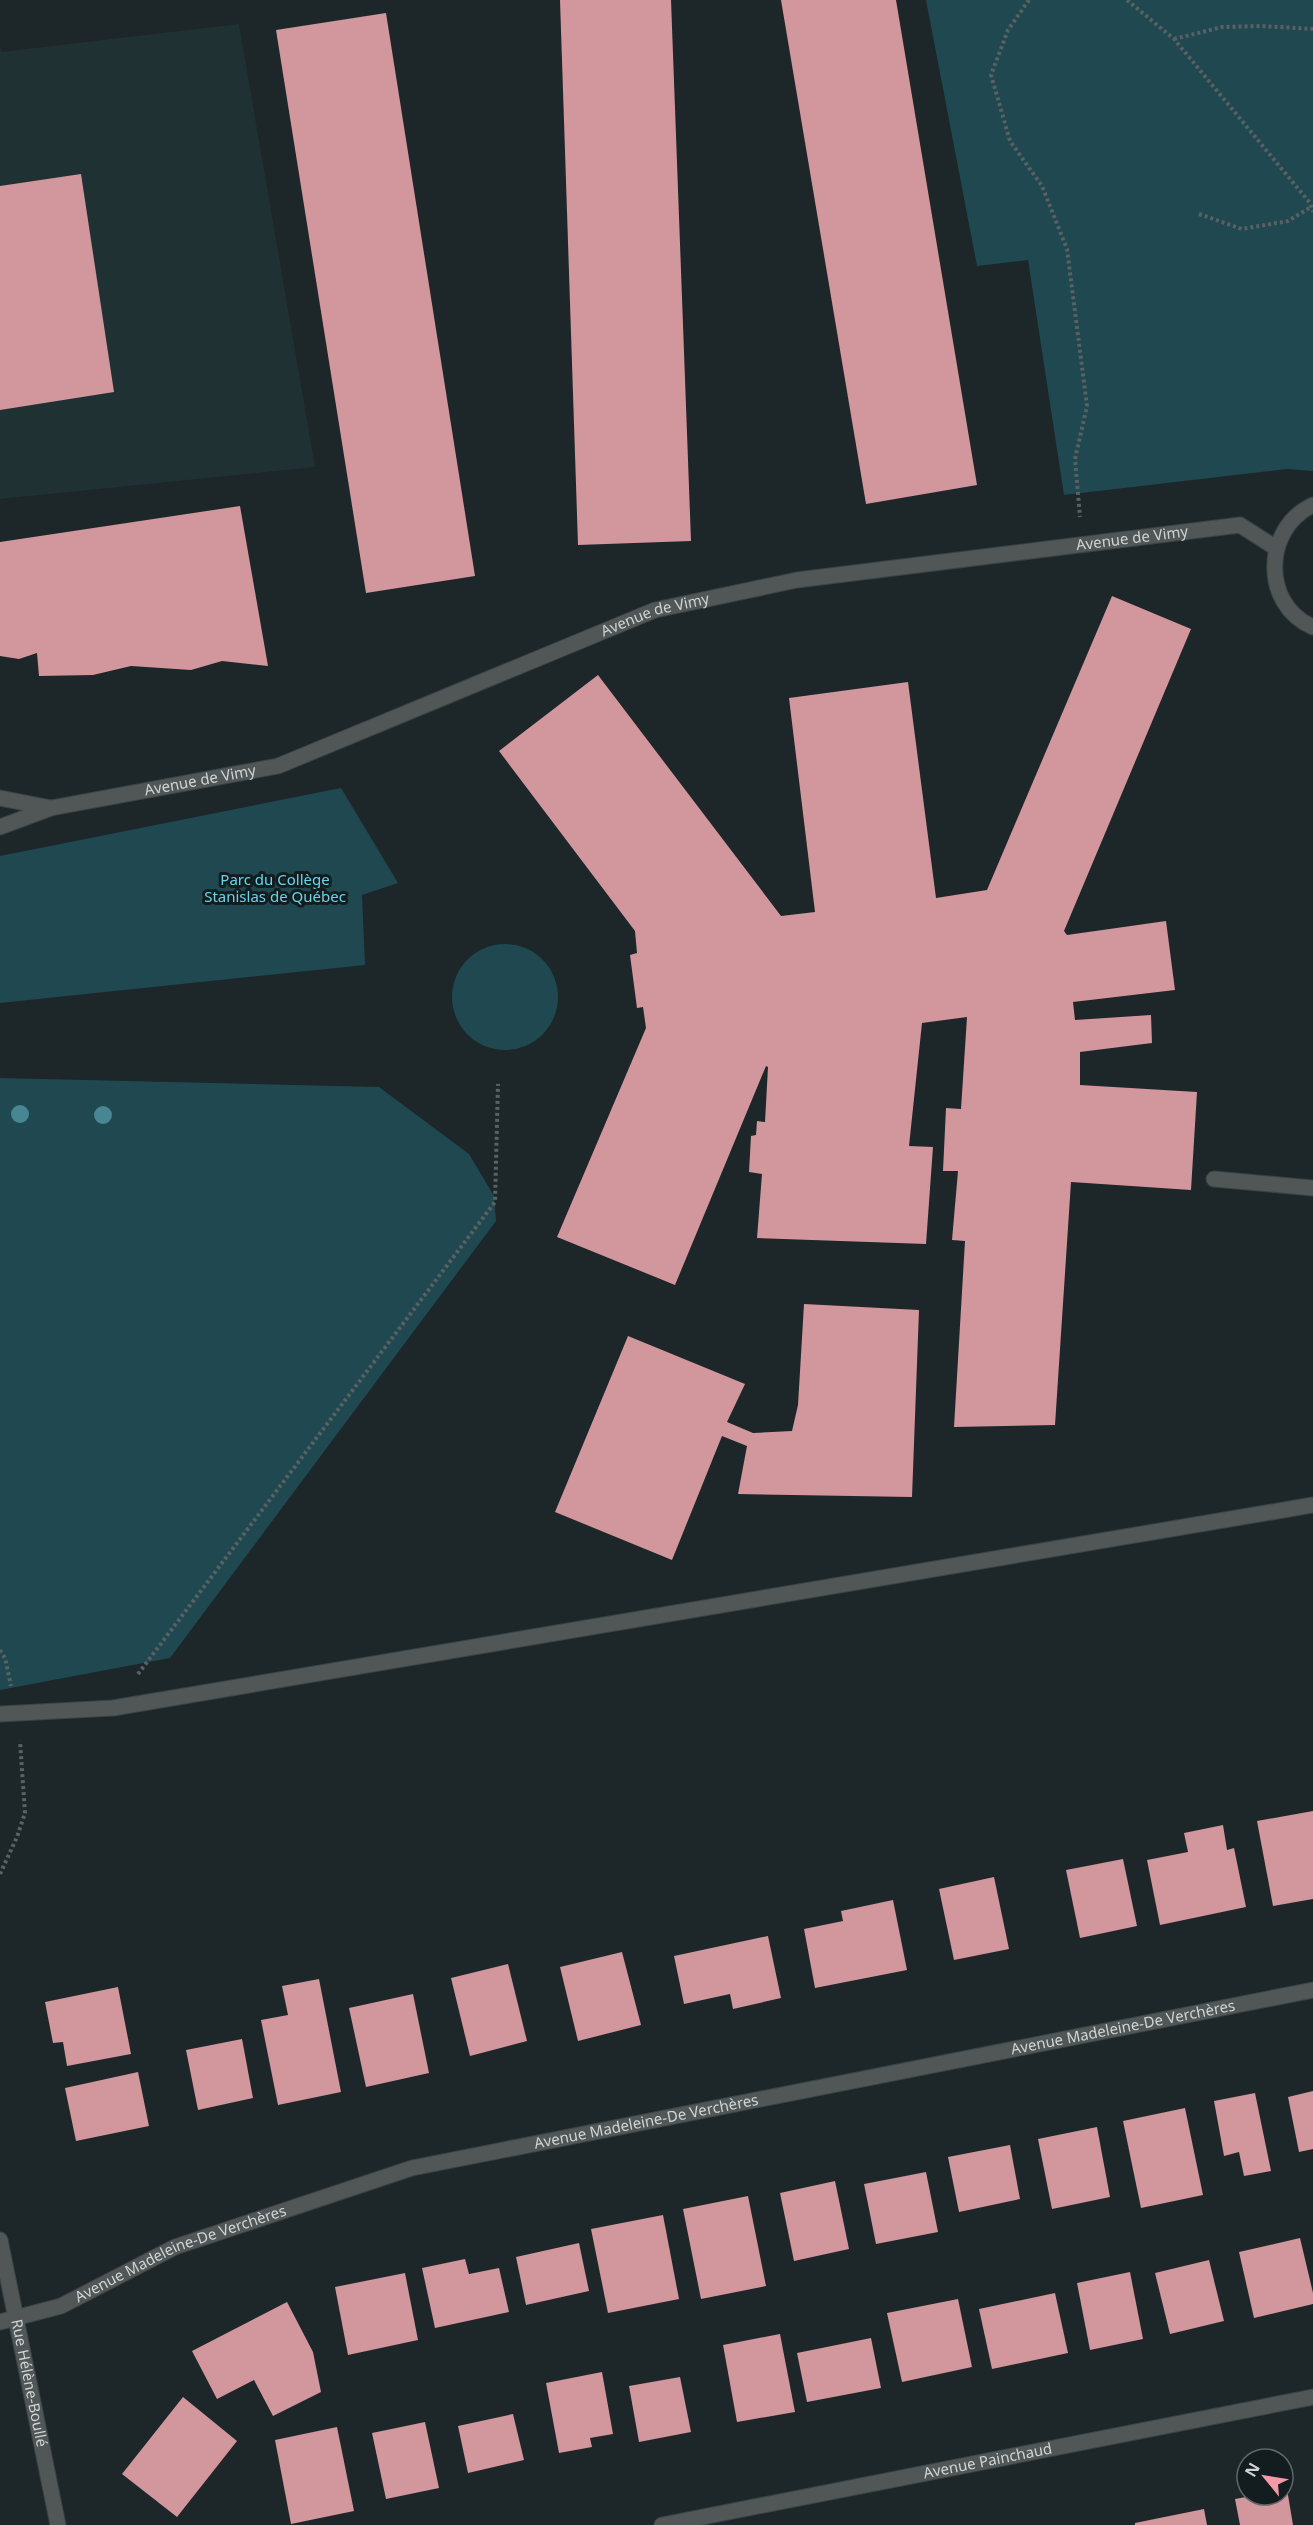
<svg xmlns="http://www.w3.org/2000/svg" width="1313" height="2525" font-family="'Noto Sans',sans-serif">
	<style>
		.built { fill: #203134 }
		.green { fill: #1f4850 }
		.building { fill: #d2969d }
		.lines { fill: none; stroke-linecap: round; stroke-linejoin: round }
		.lane-casing { stroke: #394244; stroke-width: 17 }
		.street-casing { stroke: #394244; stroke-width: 17 }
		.path { stroke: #596162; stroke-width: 4; stroke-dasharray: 3 3; stroke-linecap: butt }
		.lane { stroke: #515657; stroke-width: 15 }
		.street { stroke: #515657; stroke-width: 15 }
		.tree { fill: #478692 }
		.labels { text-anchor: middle; stroke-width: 6; stroke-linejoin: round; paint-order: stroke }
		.street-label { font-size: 15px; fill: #ced4d5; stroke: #131d1f }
		.park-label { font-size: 15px; fill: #69d4e9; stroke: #131d1f }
	</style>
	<rect width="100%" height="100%" fill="#1d2628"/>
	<path class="built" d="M 239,24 L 315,467 L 0,499 L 0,45 L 1,52 Z"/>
	<g class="green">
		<path d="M 926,0 L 1313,0 L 1313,471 L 1287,469 L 1064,495 L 1028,260 L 977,266 Z"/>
		<path d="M 341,788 L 398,883 L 362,895 L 365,965 L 0,1003 L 0,856 Z"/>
		<circle cx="505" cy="997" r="53"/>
		<path d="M 0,1078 L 379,1087 L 469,1154 L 494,1196 L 496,1221 L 170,1658 L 0,1690 Z"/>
	</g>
	<g class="building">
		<path d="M 560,0 L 671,0 L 691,541 L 578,545 Z"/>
		<path d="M 781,0 L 896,0 L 977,485 L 866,504 Z"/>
		<path d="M 386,13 L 475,576 L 366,593 L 276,30 Z"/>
		<path d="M 81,174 L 114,392 L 0,410 L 0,186 Z"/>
		<path d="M 240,506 L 268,666 L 222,661 L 191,670 L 131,666 L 93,675 L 39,676 L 37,653 L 19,659 L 0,656 L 0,542 Z"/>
		<path d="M 1112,596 L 1191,629 L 1064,931 L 1067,935 L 1166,921 L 1175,990 L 1073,1002 L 1075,1020 L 1151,1015 L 1152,1043 L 1080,1052 L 1080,1085 L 1197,1092 L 1191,1190 L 1071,1182 L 1055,1425 L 954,1427 L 965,1241 L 952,1240 L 958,1171 L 943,1171 L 946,1108 L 961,1109 L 967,1017 L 922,1023 L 909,1146 L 933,1147 L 926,1244 L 757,1238 L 762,1174 L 749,1172 L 751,1136 L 756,1135 L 757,1121 L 765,1122 L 768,1067 L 766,1066 L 675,1285 L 557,1237 L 646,1028 L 643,1007 L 637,1008 L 630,955 L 637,953 L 635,931 L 499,751 L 598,675 L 781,916 L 815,912 L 789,698 L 908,682 L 936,898 L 987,890 Z"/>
		<path d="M 804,1304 L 919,1310 L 912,1497 L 738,1494 L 747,1446 L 722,1436 L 672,1560 L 555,1512 L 628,1336 L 745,1384 L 727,1422 L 753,1433 L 792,1431 L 798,1405 Z"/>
		<path d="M 1313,1811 L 1313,1899 L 1273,1906 L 1257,1821 Z"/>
		<path d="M 1223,1825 L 1227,1850 L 1234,1848 L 1246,1907 L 1160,1925 L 1147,1860 L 1188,1852 L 1184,1833 Z"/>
		<path d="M 1123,1859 L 1137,1926 L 1080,1938 L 1066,1870 Z"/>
		<path d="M 994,1877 L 1009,1949 L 954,1960 L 939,1889 Z"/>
		<path d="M 893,1900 L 907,1970 L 815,1988 L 804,1929 L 843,1921 L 841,1911 Z"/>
		<path d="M 768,1936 L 781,1998 L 733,2009 L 730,1994 L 684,2004 L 674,1956 Z"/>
		<path d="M 622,1952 L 641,2025 L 578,2041 L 560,1967 Z"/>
		<path d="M 508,1964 L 527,2041 L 470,2056 L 451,1978 Z"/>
		<path d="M 319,1979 L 341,2092 L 278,2105 L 261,2020 L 288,2015 L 282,1986 Z"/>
		<path d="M 118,1987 L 131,2054 L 67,2066 L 63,2042 L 53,2043 L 45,2002 Z"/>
		<path d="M 413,1994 L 429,2073 L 366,2087 L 349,2008 Z"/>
		<path d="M 242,2039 L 253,2098 L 198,2110 L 186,2050 Z"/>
		<path d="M 138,2072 L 149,2126 L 76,2141 L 65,2088 Z"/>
		<path d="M 1313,2091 L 1313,2149 L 1299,2152 L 1288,2097 Z"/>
		<path d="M 1255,2093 L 1271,2171 L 1244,2176 L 1239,2152 L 1224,2156 L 1214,2101 Z"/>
		<path d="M 1185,2108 L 1203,2195 L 1141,2208 L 1123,2121 Z"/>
		<path d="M 1097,2127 L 1110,2197 L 1052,2209 L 1038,2139 Z"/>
		<path d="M 1010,2145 L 1020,2199 L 959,2212 L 948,2157 Z"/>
		<path d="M 926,2172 L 938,2232 L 876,2244 L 864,2184 Z"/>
		<path d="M 835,2181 L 849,2249 L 794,2261 L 780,2193 Z"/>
		<path d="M 748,2196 L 766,2286 L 701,2299 L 683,2209 Z"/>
		<path d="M 663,2215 L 679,2299 L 608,2313 L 591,2229 Z"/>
		<path d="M 1300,2238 L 1313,2293 L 1313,2304 L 1254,2318 L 1239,2252 Z"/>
		<path d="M 579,2243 L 589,2291 L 526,2305 L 516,2257 Z"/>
		<path d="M 465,2259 L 469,2274 L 499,2268 L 509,2312 L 435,2328 L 422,2268 Z"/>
		<path d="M 1209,2260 L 1224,2321 L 1170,2334 L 1155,2273 Z"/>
		<path d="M 1130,2272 L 1143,2339 L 1090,2350 L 1077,2283 Z"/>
		<path d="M 405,2273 L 418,2340 L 348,2355 L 335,2287 Z"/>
		<path d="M 1055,2293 L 1068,2353 L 992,2369 L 979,2309 Z"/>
		<path d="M 958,2299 L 972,2367 L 902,2382 L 887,2313 Z"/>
		<path d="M 287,2302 L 313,2352 L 321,2392 L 273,2416 L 254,2380 L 217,2399 L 192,2351 Z"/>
		<path d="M 780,2334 L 795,2412 L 737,2422 L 723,2345 Z"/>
		<path d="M 871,2338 L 881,2388 L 807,2402 L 797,2353 Z"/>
		<path d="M 602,2372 L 613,2434 L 590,2438 L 592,2447 L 559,2453 L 546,2383 Z"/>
		<path d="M 680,2377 L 691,2432 L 639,2442 L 629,2386 Z"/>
		<path d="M 183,2397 L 237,2441 L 177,2517 L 122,2474 Z"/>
		<path d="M 513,2414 L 524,2460 L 468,2473 L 458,2426 Z"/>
		<path d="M 425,2422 L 439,2488 L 386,2499 L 372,2433 Z"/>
		<path d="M 337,2427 L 354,2511 L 291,2524 L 275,2440 Z"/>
		<path d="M 1287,2489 L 1293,2525 L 1240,2525 L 1235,2499 L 1257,2495 L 1283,2495 L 1283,2490 Z"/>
		<path d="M 1204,2509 L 1207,2525 L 1135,2525 L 1135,2523 Z"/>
	</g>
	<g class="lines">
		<g class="lane-casing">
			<g id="lane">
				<path d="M 1214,1179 L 1313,1188"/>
				<path d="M 0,1714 L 113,1708 L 1313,1505"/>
			</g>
		</g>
		<g class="street-casing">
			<g id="street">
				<path d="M 1313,505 C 1263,528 1261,605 1313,627"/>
				<path d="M 0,798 L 51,808"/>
				<path id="s1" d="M 0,827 L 51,808 L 278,766 L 655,610 L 797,580 L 1240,525 L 1276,548"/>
				<path id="s2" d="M 0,2240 L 58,2525"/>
				<path id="s3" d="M 0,2322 L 61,2306 L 175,2247 L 412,2168 L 1313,1990"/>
				<path id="s4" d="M 662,2525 L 1313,2397"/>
			</g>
		</g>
		<g class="path">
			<path d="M 1029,0 L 1008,30 L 991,75 L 1010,141 L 1042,186 L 1067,249 L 1087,406 L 1075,459 L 1080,517"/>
			<path d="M 1127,0 L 1174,39 L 1310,203 L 1313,212"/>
			<path d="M 1174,39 L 1222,27 L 1262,26 L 1313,29"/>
			<path d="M 1199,214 L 1242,229 L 1288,221 L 1311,207"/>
			<path d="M 0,1650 L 5,1658 L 11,1686"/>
			<path d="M 138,1674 L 495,1202 L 498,1084"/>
			<path d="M 0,1874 L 17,1837 L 25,1813 L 20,1741"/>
		</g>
		<use href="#lane" class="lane"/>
		<use href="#street" class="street"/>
	</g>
	<g class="tree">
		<circle cx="20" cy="1114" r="9"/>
		<circle cx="103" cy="1115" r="9"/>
	</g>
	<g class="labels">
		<g class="street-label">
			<text dy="5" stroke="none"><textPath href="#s1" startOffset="1176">Avenue de Vimy</textPath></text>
			<text dy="5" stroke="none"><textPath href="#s1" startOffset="692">Avenue de Vimy</textPath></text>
			<text dy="5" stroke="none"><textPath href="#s1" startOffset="206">Avenue de Vimy</textPath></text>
			<text dy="5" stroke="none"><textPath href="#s3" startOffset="1166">Avenue Madeleine-De Verchères</textPath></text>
			<text dy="5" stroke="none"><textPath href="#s3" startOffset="680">Avenue Madeleine-De Verchères</textPath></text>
			<text dy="5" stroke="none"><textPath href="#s3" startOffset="194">Avenue Madeleine-De Verchères</textPath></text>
			<text dy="5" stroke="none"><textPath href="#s2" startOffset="146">Rue Hélène-Boullé</textPath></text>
			<text dy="5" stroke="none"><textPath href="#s4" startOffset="332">Avenue Painchaud</textPath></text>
		</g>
		<g class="park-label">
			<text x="275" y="885">Parc du Collège<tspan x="275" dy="17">Stanislas de Québec</tspan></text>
		</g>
	</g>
	<g transform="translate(1265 2477) rotate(300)"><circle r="28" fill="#131d1f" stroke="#5e6668" stroke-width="1.5"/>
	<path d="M0-4.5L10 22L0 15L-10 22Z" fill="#f49aa6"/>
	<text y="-9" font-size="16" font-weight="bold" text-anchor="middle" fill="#ced4d5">N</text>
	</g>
</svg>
